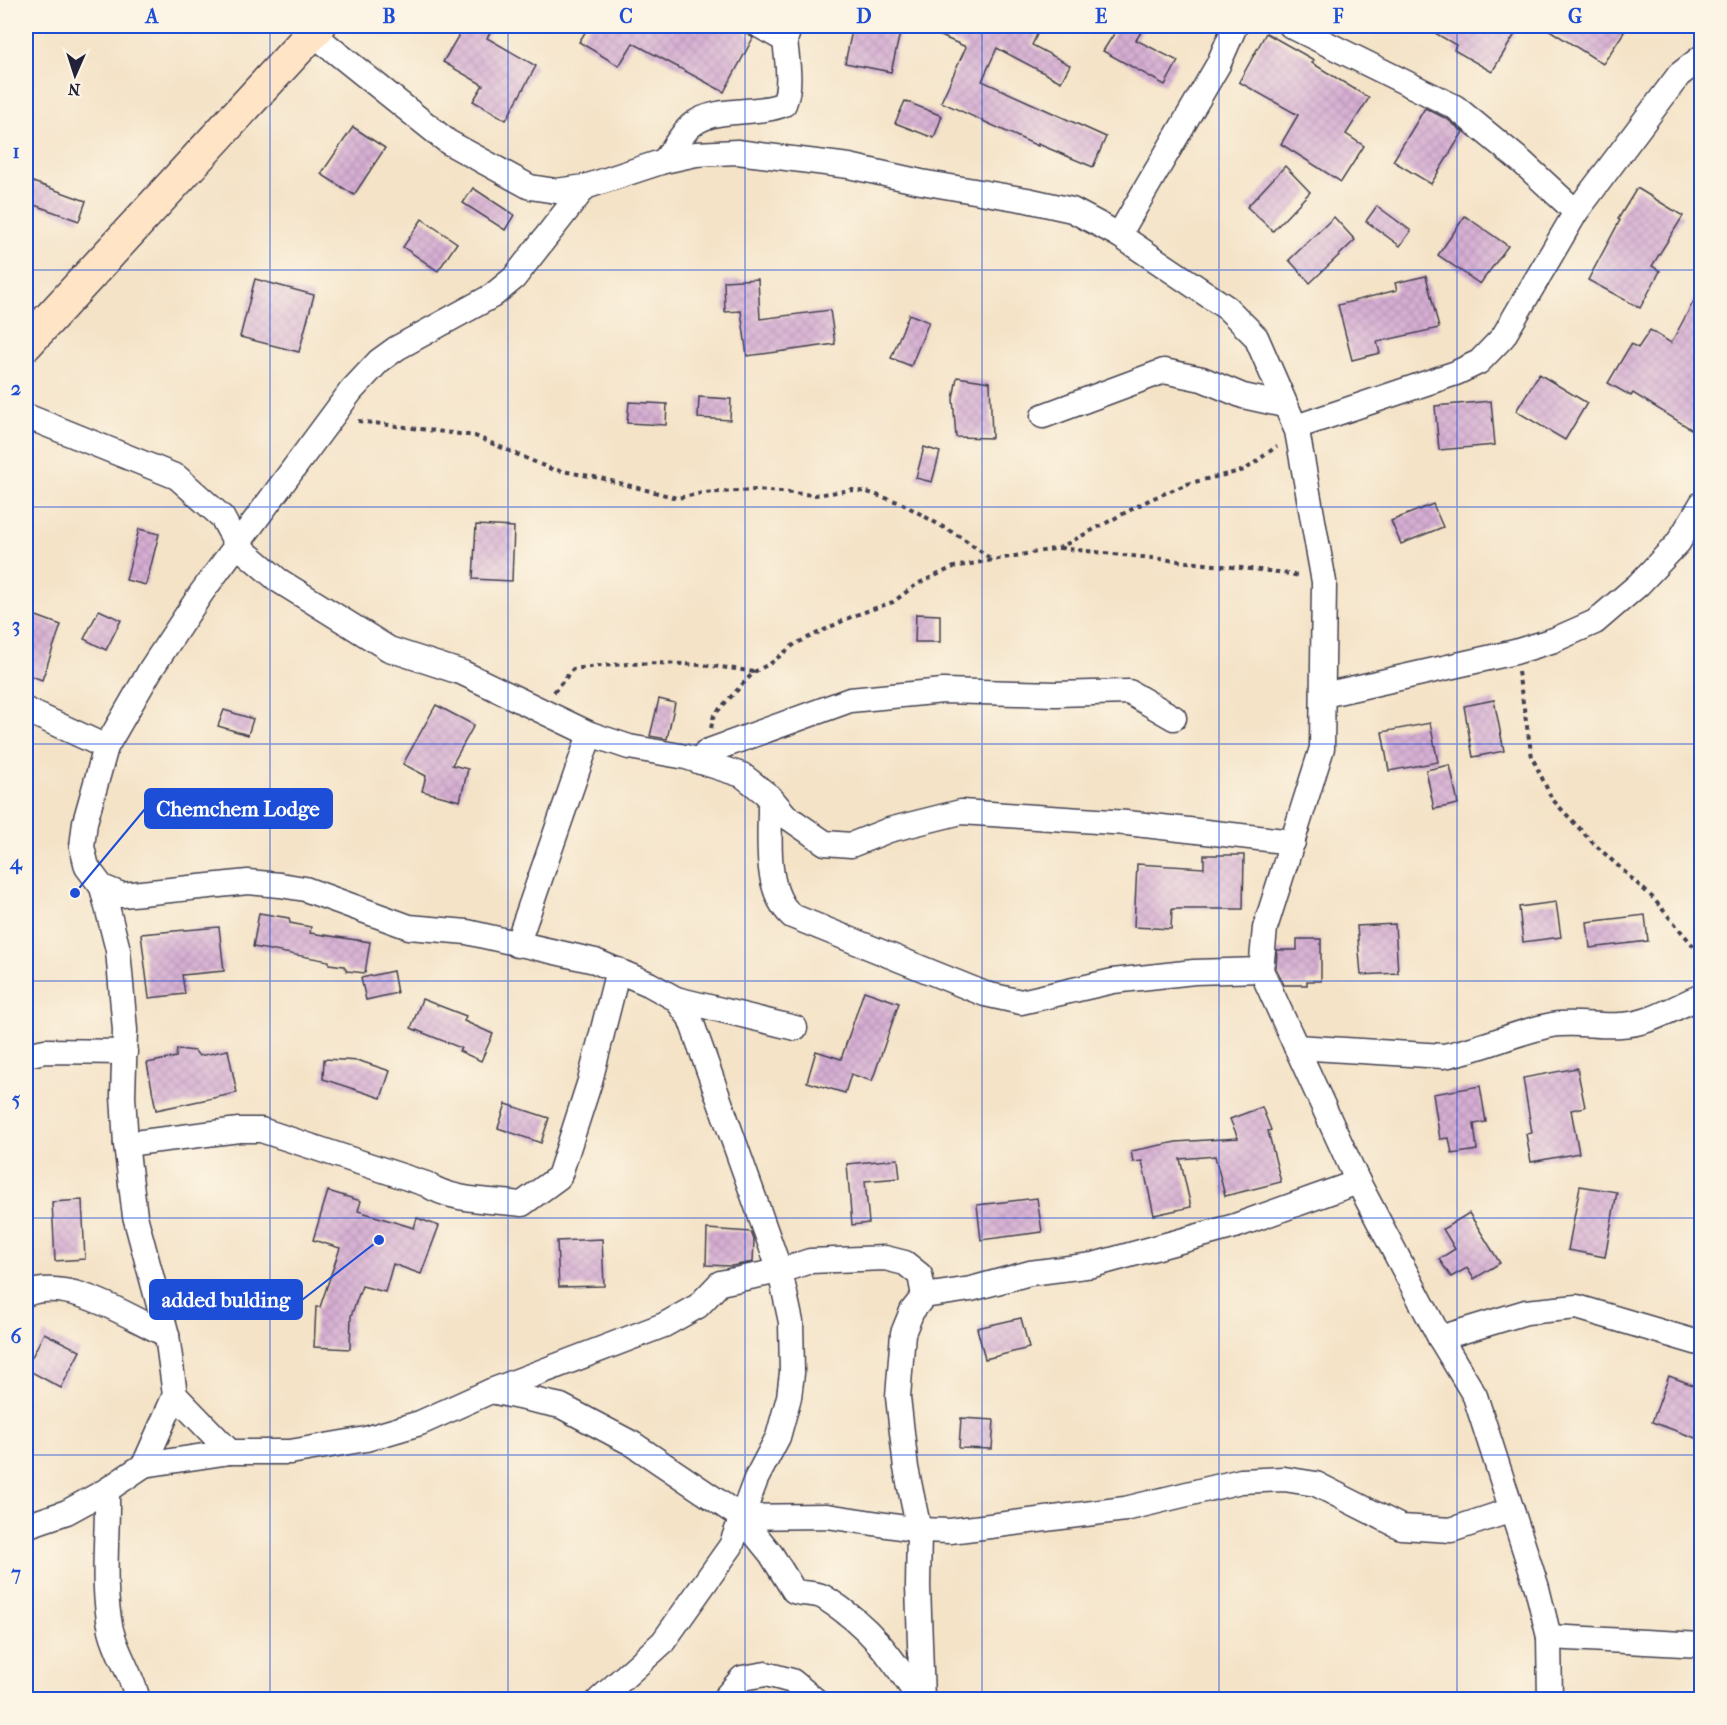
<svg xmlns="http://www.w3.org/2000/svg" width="1727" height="1725" font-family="'IM FELL French Canon',serif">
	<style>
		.building { fill: url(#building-cross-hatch) }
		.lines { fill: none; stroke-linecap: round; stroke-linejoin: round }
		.street-casing { stroke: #423f50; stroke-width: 27 }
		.secondary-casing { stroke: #423f50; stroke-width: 36 }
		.path { stroke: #423f50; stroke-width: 4; stroke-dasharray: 4.5 4.5; stroke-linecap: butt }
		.street { stroke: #fff; stroke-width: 24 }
		.secondary { stroke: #ffe4c6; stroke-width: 33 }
		.grid { fill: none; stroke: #1d4ed8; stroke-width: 1.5; stroke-opacity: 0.55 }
		.leader { fill: none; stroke: #1d4ed8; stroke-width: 2 }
		.callout-dot { fill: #1d4ed8; stroke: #fcf5e5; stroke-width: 2 }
		.callout { fill: #1d4ed8; stroke: #1d4ed8; stroke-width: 2 }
		.callout-label { font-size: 21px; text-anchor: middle; font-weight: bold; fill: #fff }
		.neatline { fill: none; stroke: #1d4ed8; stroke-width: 2 }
		.grid-label { font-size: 20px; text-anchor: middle; font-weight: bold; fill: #1d4ed8 }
	</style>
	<defs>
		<pattern id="building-cross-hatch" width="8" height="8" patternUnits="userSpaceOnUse" patternTransform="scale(1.5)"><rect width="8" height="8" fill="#d6aed3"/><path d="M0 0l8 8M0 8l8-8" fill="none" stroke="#b795b6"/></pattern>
	</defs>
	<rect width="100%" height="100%" fill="#fcf5e5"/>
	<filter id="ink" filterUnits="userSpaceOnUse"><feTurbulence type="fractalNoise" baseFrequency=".0167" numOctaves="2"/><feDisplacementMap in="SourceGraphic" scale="12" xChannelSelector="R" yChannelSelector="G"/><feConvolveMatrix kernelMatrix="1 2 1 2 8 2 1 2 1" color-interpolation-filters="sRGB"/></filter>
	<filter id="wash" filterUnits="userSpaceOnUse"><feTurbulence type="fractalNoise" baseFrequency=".008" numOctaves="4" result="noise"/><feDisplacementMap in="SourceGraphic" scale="24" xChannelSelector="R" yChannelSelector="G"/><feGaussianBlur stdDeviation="1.35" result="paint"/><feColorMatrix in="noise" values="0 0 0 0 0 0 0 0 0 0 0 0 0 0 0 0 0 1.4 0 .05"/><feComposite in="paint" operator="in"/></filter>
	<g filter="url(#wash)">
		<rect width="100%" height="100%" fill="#f4e3c7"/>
		<g id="blocks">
			<g class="building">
				<path d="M 464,26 L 482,26 L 491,31 L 487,38 L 536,66 L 506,120 L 473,101 L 483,85 L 443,62 Z"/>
				<path d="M 589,26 L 735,26 L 753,38 L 724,92 L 633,43 L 619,66 L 579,42 Z"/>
				<path d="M 853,26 L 900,33 L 891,72 L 845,63 Z"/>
				<path d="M 918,26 L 1041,26 L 1032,45 L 1070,65 L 1061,82 L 997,48 L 982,81 L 1106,137 L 1093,167 L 1038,144 L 1038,146 L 941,102 L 966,47 Z"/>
				<path d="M 1119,26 L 1145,26 L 1136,40 L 1178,61 L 1165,85 L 1103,51 Z"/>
				<path d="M 1423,26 L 1520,26 L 1492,72 L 1454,50 L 1456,45 Z"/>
				<path d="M 1543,26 L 1628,26 L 1603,64 Z"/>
				<path d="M 1266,33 L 1314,60 L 1312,63 L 1369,98 L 1346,134 L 1364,146 L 1341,182 L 1281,144 L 1298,115 L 1239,82 Z"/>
				<path d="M 905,101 L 942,116 L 934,138 L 895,123 Z"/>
				<path d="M 1425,108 L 1447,119 L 1463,132 L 1431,184 L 1393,161 Z"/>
				<path d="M 353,127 L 385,148 L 354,195 L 321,174 Z"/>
				<path d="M 1285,166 L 1310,192 L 1273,231 L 1247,207 Z"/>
				<path d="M 33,182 L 86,201 L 79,221 L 26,202 Z"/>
				<path d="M 473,188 L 514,215 L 505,230 L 463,203 Z"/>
				<path d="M 1637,188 L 1683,216 L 1652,266 L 1660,271 L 1640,308 L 1588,280 L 1620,220 L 1618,219 Z"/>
				<path d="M 1377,206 L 1411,231 L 1400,246 L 1366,221 Z"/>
				<path d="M 1465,216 L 1508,246 L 1480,284 L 1438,255 Z"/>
				<path d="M 1334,217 L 1355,240 L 1310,283 L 1289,260 Z"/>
				<path d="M 422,219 L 457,243 L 438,271 L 403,247 Z"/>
				<path d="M 1426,276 L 1439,328 L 1377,342 L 1380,353 L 1352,360 L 1338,305 L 1397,290 L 1395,283 Z"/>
				<path d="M 255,279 L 314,295 L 299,352 L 240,337 Z"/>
				<path d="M 758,279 L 760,319 L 830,310 L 835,344 L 747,356 L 741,311 L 725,312 L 724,281 Z"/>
				<path d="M 1701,288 L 1701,419 L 1694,431 L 1633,393 L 1631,396 L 1608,383 L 1631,344 L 1638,348 L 1650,330 L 1671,343 Z"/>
				<path d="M 909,314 L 929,322 L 911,366 L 891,358 Z"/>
				<path d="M 1539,374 L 1587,403 L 1565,440 L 1516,411 Z"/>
				<path d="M 957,377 L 990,382 L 992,438 L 956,437 L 953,399 Z"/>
				<path d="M 699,397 L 731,399 L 730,420 L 698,418 Z"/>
				<path d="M 1491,401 L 1495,445 L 1439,450 L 1435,406 Z"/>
				<path d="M 629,402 L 667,404 L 666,425 L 627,423 Z"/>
				<path d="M 924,447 L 940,452 L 932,482 L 916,478 Z"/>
				<path d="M 1433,504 L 1443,527 L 1401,544 L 1391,521 Z"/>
				<path d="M 476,525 L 514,527 L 512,581 L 473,579 Z"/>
				<path d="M 139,529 L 159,534 L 146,585 L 126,580 Z"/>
				<path d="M 99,610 L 121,620 L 106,650 L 84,639 Z"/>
				<path d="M 31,614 L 61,625 L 42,680 L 26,674 L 26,630 Z"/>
				<path d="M 916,614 L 940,615 L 940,642 L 915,642 Z"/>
				<path d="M 659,699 L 675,703 L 667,739 L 650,736 Z"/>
				<path d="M 1494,700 L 1504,751 L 1473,757 L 1464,706 Z"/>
				<path d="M 436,705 L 474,725 L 452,765 L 468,769 L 460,801 L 422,791 L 426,776 L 403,764 Z"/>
				<path d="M 224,710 L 253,719 L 248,735 L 218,726 Z"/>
				<path d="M 1430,723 L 1438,762 L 1389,771 L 1382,732 Z"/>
				<path d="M 1450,765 L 1458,804 L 1434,809 L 1426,770 Z"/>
				<path d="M 1204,855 L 1244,855 L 1243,909 L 1172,909 L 1171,929 L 1134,927 L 1137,864 L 1204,868 Z"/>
				<path d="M 1556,902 L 1561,937 L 1523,942 L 1519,907 Z"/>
				<path d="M 259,913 L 289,918 L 290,923 L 311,927 L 310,933 L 370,942 L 365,973 L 347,971 L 344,966 L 329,964 L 329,961 L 253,947 Z"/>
				<path d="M 1645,915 L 1648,941 L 1590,948 L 1587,922 Z"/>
				<path d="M 1395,924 L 1398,973 L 1361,975 L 1357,926 Z"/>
				<path d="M 219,927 L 224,971 L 182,975 L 185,994 L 149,998 L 141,934 Z"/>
				<path d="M 1297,939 L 1321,939 L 1321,981 L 1307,981 L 1307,985 L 1284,985 L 1276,968 L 1277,950 L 1297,950 Z"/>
				<path d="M 393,971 L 397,993 L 366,1000 L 361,978 Z"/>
				<path d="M 864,991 L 899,1003 L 872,1081 L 851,1074 L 845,1093 L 807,1082 L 816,1051 L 841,1059 Z"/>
				<path d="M 422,999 L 466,1016 L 464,1021 L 493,1034 L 481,1061 L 459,1051 L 461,1048 L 411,1028 Z"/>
				<path d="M 177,1049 L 195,1051 L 199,1056 L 228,1050 L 237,1093 L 156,1110 L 147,1063 L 176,1057 Z"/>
				<path d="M 324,1059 L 360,1061 L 390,1071 L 381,1098 L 323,1079 Z"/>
				<path d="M 1577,1068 L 1585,1107 L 1571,1110 L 1579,1153 L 1531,1162 L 1526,1134 L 1532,1133 L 1523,1078 Z"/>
				<path d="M 1480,1086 L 1486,1122 L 1474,1124 L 1477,1150 L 1452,1154 L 1449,1138 L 1440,1139 L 1433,1094 Z"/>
				<path d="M 506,1104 L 549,1118 L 541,1143 L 498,1128 Z"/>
				<path d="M 1262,1107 L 1271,1130 L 1268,1131 L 1281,1182 L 1225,1196 L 1215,1156 L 1180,1159 L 1191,1207 L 1154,1215 L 1142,1161 L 1133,1162 L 1131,1151 L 1176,1142 L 1238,1138 L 1230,1119 Z"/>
				<path d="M 898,1159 L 900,1178 L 865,1181 L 869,1223 L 852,1225 L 847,1164 Z"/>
				<path d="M 1580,1186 L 1617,1192 L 1605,1257 L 1568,1250 Z"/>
				<path d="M 328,1191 L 361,1201 L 358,1211 L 414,1228 L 417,1218 L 439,1226 L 421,1274 L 393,1264 L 385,1292 L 362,1286 L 351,1316 L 350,1349 L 314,1347 L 316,1307 L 320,1307 L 340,1248 L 313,1240 Z"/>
				<path d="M 1037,1198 L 1042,1232 L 981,1240 L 977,1205 Z"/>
				<path d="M 82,1200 L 85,1259 L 55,1261 L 52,1202 Z"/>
				<path d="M 1469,1213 L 1500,1263 L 1474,1279 L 1467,1268 L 1451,1277 L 1439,1259 L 1455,1249 L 1443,1229 Z"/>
				<path d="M 707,1229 L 751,1232 L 754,1240 L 753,1262 L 731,1266 L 706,1265 Z"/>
				<path d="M 602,1239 L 604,1286 L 559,1287 L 557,1241 Z"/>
				<path d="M 1021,1318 L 1029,1348 L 985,1359 L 977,1328 Z"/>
				<path d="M 44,1333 L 80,1351 L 61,1388 L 26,1369 Z"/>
				<path d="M 1669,1376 L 1701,1388 L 1701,1440 L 1652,1422 Z"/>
				<path d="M 961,1418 L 994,1420 L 992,1449 L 959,1448 Z"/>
			</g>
		</g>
	</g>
	<g filter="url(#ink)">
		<use href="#blocks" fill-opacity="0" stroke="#423f50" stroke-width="1.5"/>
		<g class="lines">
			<g class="street-casing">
				<g id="street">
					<path d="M 760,26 L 785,40 L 790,26"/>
					<path d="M 1291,26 L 1455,107 L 1522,162 L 1576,212"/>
					<path d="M 312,33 L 448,142 L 530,187 L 556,191 L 585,187 L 664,161 L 696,154 L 737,152 L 849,166 L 921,182 L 1027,200 L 1072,210 L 1119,235 L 1227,308 L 1256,337 L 1297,431 L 1324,582 L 1322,748 L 1265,928 L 1261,970 L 1358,1182 L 1440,1338 L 1475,1396 L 1537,1588 L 1549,1637 L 1550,1700"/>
					<path d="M 664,161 C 673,150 682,132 693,124 C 718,106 756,116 784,104 C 792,84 787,61 785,40"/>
					<path d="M 585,187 L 514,278 L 492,296 L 397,348 L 379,361 L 351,391 L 202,592 L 151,669 L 106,747 L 85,822 L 82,847 L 87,867 L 102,887 L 122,895 L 248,882 L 280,885 L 305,889 L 409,927 L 467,932 L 595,961 L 649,984 L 676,999 L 690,1018 L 780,1271 L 791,1322 L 792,1373 L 789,1397 L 778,1437 L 756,1479 L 731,1546 L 663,1642 L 599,1700"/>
					<path d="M 1119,235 L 1218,65 L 1235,26"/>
					<path d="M 26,416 L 177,477 L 222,517 L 237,545 L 278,580 L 389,649 L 463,673 L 590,734 L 629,747 L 686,757 L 742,775 L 770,797 L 786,816 L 825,843 L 851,845 L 889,830 L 961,812 L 1127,823 L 1293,842"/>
					<path d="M 1043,416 L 1164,371 L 1202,379 L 1243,396 L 1284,405"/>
					<path d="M 1296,427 L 1456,373 L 1479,362 L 1503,337 L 1576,212 L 1679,75 L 1702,57"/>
					<path d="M 1324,695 L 1515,652 L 1554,640 L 1595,622 L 1638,585 L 1678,543 L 1702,503"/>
					<path d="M 26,710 L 106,747"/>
					<path d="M 700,762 L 706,752 L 850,700 L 943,691 L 1056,694 L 1129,692 L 1174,718"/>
					<path d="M 770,797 C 771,834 762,889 792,916 L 985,994 L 1021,1002 L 1113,981 L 1194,972 L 1261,970"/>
					<path d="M 517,945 L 590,734"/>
					<path d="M 676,999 L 795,1028"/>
					<path d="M 1296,1047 L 1443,1056 C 1480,1050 1515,1032 1552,1025 C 1574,1021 1599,1027 1621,1025 C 1651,1024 1674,1007 1702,996"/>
					<path d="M 26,1055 L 45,1051 L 125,1052"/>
					<path d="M 126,1144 L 239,1130 L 261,1130 L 426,1184 C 453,1202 491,1200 522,1204 L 559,1177 L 590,1081 L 618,970"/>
					<path d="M 26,1294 C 70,1277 127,1316 167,1335"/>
					<path d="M 1440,1338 L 1526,1312 L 1577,1307 L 1702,1344"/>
					<path d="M 491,1391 L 561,1406 L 633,1444 L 741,1517 L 771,1554 L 794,1591 C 804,1595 816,1592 825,1598 C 870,1626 891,1656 920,1700"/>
					<path d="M 175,1395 L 230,1452"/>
					<path d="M 144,1465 L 230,1452 L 290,1452 L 366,1439 L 420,1423 L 491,1391 L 664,1325 L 698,1306 L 720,1283 L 780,1271 L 810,1261 L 885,1258 L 905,1263 L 920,1275 L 924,1296"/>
					<path d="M 107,1490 C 108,1537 101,1584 111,1630 C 117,1654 132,1675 138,1700"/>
					<path d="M 741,1517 L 827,1516 L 919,1530 L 950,1531 L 1125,1509 L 1241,1481 L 1284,1479 L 1316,1484 L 1401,1527 L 1451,1530 L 1512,1510"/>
					<path d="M 26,1526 L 67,1512 L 107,1490 L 144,1465 L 175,1395 L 167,1335 L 135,1216 L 126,1144 L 123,1096 L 125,1030 L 118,950 L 102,887"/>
					<path d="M 1549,1637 L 1702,1645"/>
					<path d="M 723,1700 L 742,1678 L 766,1674 L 792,1681 L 815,1700"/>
					<path d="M 922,1700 L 918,1586 L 919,1530 L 906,1468 L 898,1397 L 903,1333 L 912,1311 L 924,1296 L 971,1289 L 1030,1273 L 1093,1265 L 1235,1226 L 1358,1182"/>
				</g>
			</g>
			<g class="secondary-casing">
				<path id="secondary" d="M 26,344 L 319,26"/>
			</g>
			<g class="path">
				<path d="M 358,421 L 475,436 L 551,469 L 600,478 L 677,498 L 703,493 L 757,490 L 815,495 L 852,490 L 867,492 L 901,503 L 964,539 L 991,559"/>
				<path d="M 1060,548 L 1278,572 L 1300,576"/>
				<path d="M 1518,672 L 1532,757 L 1552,799 L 1592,842 L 1652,897 L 1702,956"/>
				<path d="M 554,692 L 573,669 C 636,661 691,661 754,672"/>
				<path d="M 711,728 L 714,715 L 754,672 L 771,663 L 795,644 L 853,616 L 893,602 L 917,584 L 954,567 L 1059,548 L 1151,499 L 1190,483 L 1245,470 L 1277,446"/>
			</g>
			<use href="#street" class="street"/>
			<use href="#secondary" class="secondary"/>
		</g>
	</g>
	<path class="grid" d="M 270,26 L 270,1700M 508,26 L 508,1700M 745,26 L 745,1700M 982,26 L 982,1700M 1219,26 L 1219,1700M 1457,26 L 1457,1700M 26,270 L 1702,270M 26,507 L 1702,507M 26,744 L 1702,744M 26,981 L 1702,981M 26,1218 L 1702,1218M 26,1455 L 1702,1455"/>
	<path class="leader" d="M75 893L145 809M379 1240L302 1300"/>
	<g class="callout-dot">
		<circle cx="75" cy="893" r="6"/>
		<circle cx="379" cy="1240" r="6"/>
	</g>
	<g class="callout">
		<rect x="145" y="789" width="187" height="39" rx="6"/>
		<rect x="150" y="1280" width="152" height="39" rx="6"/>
	</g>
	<g class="callout-label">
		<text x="238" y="816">Chemchem Lodge</text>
		<text x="226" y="1307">added bulding</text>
	</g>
	<rect width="1727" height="1725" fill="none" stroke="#fcf5e5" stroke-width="66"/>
	<g transform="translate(75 75) rotate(183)" stroke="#fcf5e5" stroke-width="4.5" paint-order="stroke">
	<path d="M0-4.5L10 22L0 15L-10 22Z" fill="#22223b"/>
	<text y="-9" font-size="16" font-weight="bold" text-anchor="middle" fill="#22223b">N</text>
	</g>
	<rect x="33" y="33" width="1661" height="1659" class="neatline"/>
	<g class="grid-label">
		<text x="152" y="23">A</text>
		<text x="389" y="23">B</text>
		<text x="626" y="23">C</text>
		<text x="864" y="23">D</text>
		<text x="1101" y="23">E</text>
		<text x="1338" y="23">F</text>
		<text x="1575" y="23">G</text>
		<text x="16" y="158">1</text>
		<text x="16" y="395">2</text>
		<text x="16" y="632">3</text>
		<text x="16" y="869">4</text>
		<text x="16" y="1106">5</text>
		<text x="16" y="1343">6</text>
		<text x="16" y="1580">7</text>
	</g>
</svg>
